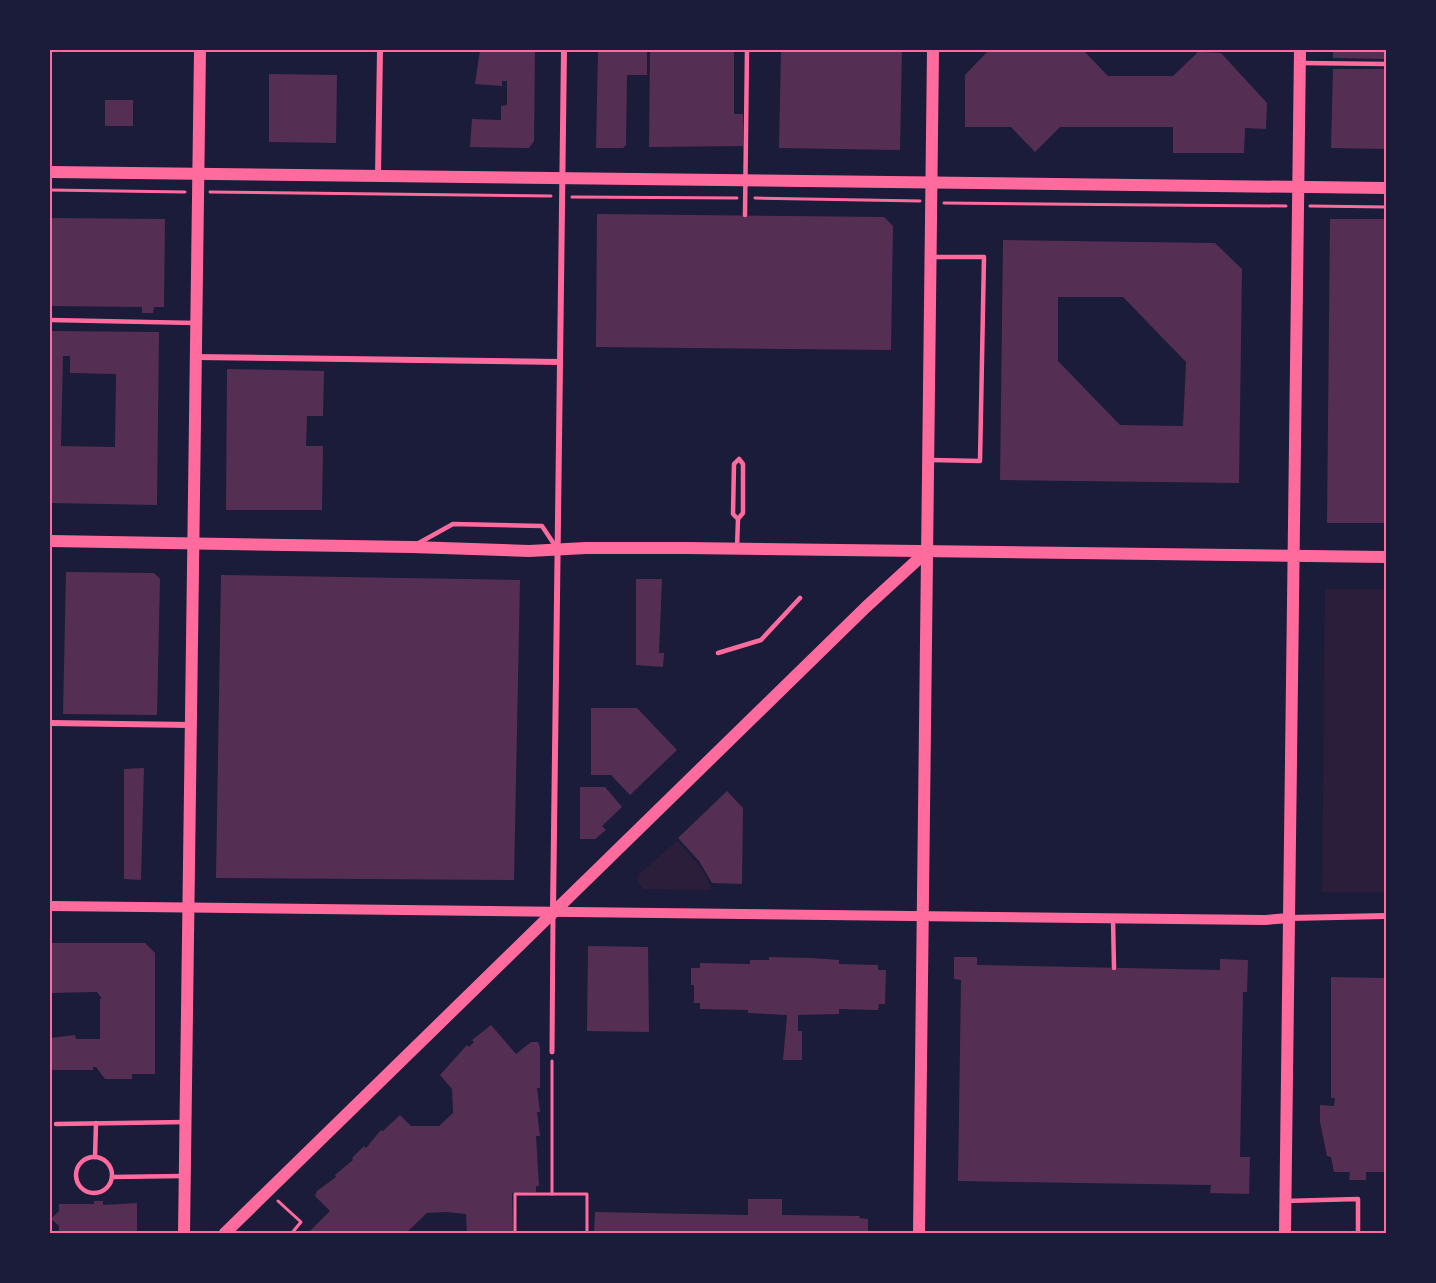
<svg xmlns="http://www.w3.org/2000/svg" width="1436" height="1283" font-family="'Exo 2',sans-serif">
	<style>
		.green { fill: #2a1e3b }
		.building { fill: #542f53; fill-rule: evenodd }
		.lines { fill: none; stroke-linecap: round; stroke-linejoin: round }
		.path { stroke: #ff6b9d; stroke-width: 3 }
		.service { stroke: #ff6b9d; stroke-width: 4.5 }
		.pedestrian { stroke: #ff6b9d; stroke-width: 5 }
		.minor { stroke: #ff6b9d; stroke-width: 6 }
		.tertiary { stroke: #ff6b9d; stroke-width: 10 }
		.secondary { stroke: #ff6b9d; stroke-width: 12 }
		.neatline { fill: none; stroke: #ff6b9d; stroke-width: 2 }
	</style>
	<rect width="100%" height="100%" fill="#1b1b3a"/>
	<g class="green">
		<path d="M 1325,589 L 1386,589 L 1386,892 L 1322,892 Z"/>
		<path d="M 677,841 C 690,855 707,871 711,890 L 643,889 L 637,881 L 638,875 Z"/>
	</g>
	<g class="building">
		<path d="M 480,50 L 535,50 L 534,141 L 529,148 L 470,147 L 472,119 L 501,120 L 501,106 L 507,105 L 507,81 L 502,81 L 502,86 L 475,84 Z"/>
		<path d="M 598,50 L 647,50 L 647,75 L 627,75 L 626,145 L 623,148 L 596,148 Z"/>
		<path d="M 650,50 L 734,50 L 734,114 L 743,114 L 743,146 L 649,147 Z"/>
		<path d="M 781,50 L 902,50 L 900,150 L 779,148 Z"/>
		<path d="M 989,50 L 1083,50 L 1108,76 L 1173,76 L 1198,52 L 1221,53 L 1267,103 L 1266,129 L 1245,128 L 1244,153 L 1173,153 L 1173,127 L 1060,127 L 1035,152 L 1011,127 L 965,127 L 965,75 Z"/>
		<path d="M 1333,50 L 1386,50 L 1386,59 L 1333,58 Z"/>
		<path d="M 1333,69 L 1386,69 L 1386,149 L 1331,148 Z"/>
		<path d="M 269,74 L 337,75 L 336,143 L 269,142 Z"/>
		<rect x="105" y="100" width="28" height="26"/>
		<path d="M 597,214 L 884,217 L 893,226 L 891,350 L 596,347 Z"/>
		<path d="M 50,218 L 165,219 L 164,307 L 154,307 L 153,313 L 142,313 L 142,307 L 50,306 Z"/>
		<path d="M 1330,219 L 1386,219 L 1386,523 L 1327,523 Z"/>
		<path d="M 1003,240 L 1215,243 L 1242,269 L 1239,483 L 1000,480 ZM 1058,297 L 1123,297 L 1186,362 L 1183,426 L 1120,425 L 1058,361 Z"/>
		<path d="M 50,331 L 159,332 L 157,505 L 50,503 ZM 63,356 L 70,356 L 70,373 L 116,374 L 115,447 L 61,446 Z"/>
		<path d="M 227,369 L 324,371 L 323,416 L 307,416 L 306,446 L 323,446 L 322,510 L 226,510 Z"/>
		<path d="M 66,572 L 154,573 L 160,579 L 157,715 L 63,714 Z"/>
		<path d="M 221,575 L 520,580 L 514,880 L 216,878 Z"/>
		<path d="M 636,579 L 662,579 L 659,653 L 664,653 L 663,667 L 636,665 Z"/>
		<path d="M 591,708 L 637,708 L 677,750 L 630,795 L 611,775 L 591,775 Z"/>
		<path d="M 144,768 L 141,880 L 124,879 L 124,769 Z"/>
		<path d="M 580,787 L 605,787 L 622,807 L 602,826 L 606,830 L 595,839 L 580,839 Z"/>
		<path d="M 727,791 L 743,808 L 742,884 L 712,883 L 699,861 L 678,838 Z"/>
		<path d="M 50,943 L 145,943 L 155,953 L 155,1074 L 132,1074 L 132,1079 L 105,1079 L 96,1067 L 93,1067 L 93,1070 L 50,1070 L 50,1038 L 75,1035 L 76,1039 L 100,1039 L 100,999 L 102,999 L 97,992 L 50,993 Z"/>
		<path d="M 588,946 L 648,947 L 649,1032 L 587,1031 Z"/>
		<path d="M 769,957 L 812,958 L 839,960 L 839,964 L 878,965 L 878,970 L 886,970 L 885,1004 L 879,1004 L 878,1010 L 839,1009 L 839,1014 L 798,1015 L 798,1031 L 802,1031 L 802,1060 L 783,1060 L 787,1015 L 748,1013 L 748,1010 L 700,1009 L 700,1003 L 694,1003 L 694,985 L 691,985 L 691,968 L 700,968 L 700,963 L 750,964 L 750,960 L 769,960 Z"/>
		<path d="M 954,957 L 977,957 L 977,965 L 1220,970 L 1220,959 L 1248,960 L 1247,992 L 1243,992 L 1240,1157 L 1250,1157 L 1249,1194 L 1210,1193 L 1211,1185 L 958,1181 L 961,980 L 954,979 Z"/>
		<path d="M 1331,977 L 1386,978 L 1386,1172 L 1366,1172 L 1366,1180 L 1349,1180 L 1350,1172 L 1334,1172 L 1331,1157 L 1327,1156 L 1320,1122 L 1320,1105 L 1334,1106 L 1335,1098 L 1331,1098 Z"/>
		<path d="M 491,1025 L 516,1054 L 531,1042 L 538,1042 L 540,1048 L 540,1088 L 537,1088 L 540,1112 L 537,1112 L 540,1136 L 536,1136 L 539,1186 L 536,1186 L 536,1192 L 512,1193 L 513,1234 L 467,1234 L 466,1214 L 446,1212 L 427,1213 L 405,1234 L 307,1234 L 330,1211 L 315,1196 L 317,1191 L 336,1177 L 335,1175 L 353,1160 L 352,1158 L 364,1146 L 366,1148 L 381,1130 L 383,1131 L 400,1115 L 411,1126 L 439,1126 L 453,1113 L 452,1089 L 440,1075 L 467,1045 L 469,1047 L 474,1042 L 472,1040 Z"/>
		<path d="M 748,1199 L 782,1199 L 782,1215 L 860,1216 L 859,1218 L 868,1219 L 868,1234 L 594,1234 L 595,1212 L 748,1215 Z"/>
		<path d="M 94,1201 L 103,1201 L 103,1205 L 137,1203 L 137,1234 L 59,1234 L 59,1226 L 51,1219 L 59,1211 L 59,1204 L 94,1204 Z"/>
	</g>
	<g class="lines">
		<g class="path">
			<path d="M 50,190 L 185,192"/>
			<path d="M 210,192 L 551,196"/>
			<path d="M 572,197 L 737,198"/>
			<path d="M 755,198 L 920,201"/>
			<path d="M 944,203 L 1286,206"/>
			<path d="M 1310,206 L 1386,207"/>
			<path d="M 552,1194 L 552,1061"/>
			<path d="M 278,1201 L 301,1222 L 291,1234"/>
			<path d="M 151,1234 L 160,1233"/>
			<path d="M 515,1234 L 515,1194 L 587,1194 L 587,1234"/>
		</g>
		<g class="service">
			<path d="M 1302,63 L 1386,64"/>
			<path d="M 745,215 L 747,50"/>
			<path d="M 930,257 L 984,257 L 980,461 L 931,460"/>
			<path d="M 50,320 L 196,323"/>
			<path d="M 417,544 L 453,524 L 542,526 L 556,547"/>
			<path d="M 737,548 L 738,519 L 743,513 L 743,464 L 739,459 L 734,464 L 733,514 L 738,519"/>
			<path d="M 718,653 L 761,640 L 800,598"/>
			<path d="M 1113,919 L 1114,968"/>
			<path d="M 56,1124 L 186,1122"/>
			<circle cx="94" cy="1175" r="18"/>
			<path d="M 95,1157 L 96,1123"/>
			<path d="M 112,1177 L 183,1176"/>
			<path d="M 1285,1201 L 1358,1199 L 1358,1233"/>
		</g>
		<path class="pedestrian" d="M 552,1052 L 553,917"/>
		<g class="minor">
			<path d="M 378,176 L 380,50"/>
			<path d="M 195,357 L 560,362"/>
			<path d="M 50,723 L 191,725"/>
			<path d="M 553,910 L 564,50"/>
			<path d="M 1289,918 L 1386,916"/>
		</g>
		<path class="tertiary" d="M 50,906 L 1265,920 L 1289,918"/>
		<g class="secondary">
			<path d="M 50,172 L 1386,188"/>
			<path d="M 50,541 L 412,547 L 529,551 L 586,548 L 685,548 L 1386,557"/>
			<path d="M 184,1234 L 200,50"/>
			<path d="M 224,1234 L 866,607 L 926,552"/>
			<path d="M 919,1234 L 933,50"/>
			<path d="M 1285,1234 L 1300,50"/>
		</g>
	</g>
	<rect width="1436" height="1283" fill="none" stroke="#1b1b3a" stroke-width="102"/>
	<rect x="51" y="51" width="1334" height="1181" class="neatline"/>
</svg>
